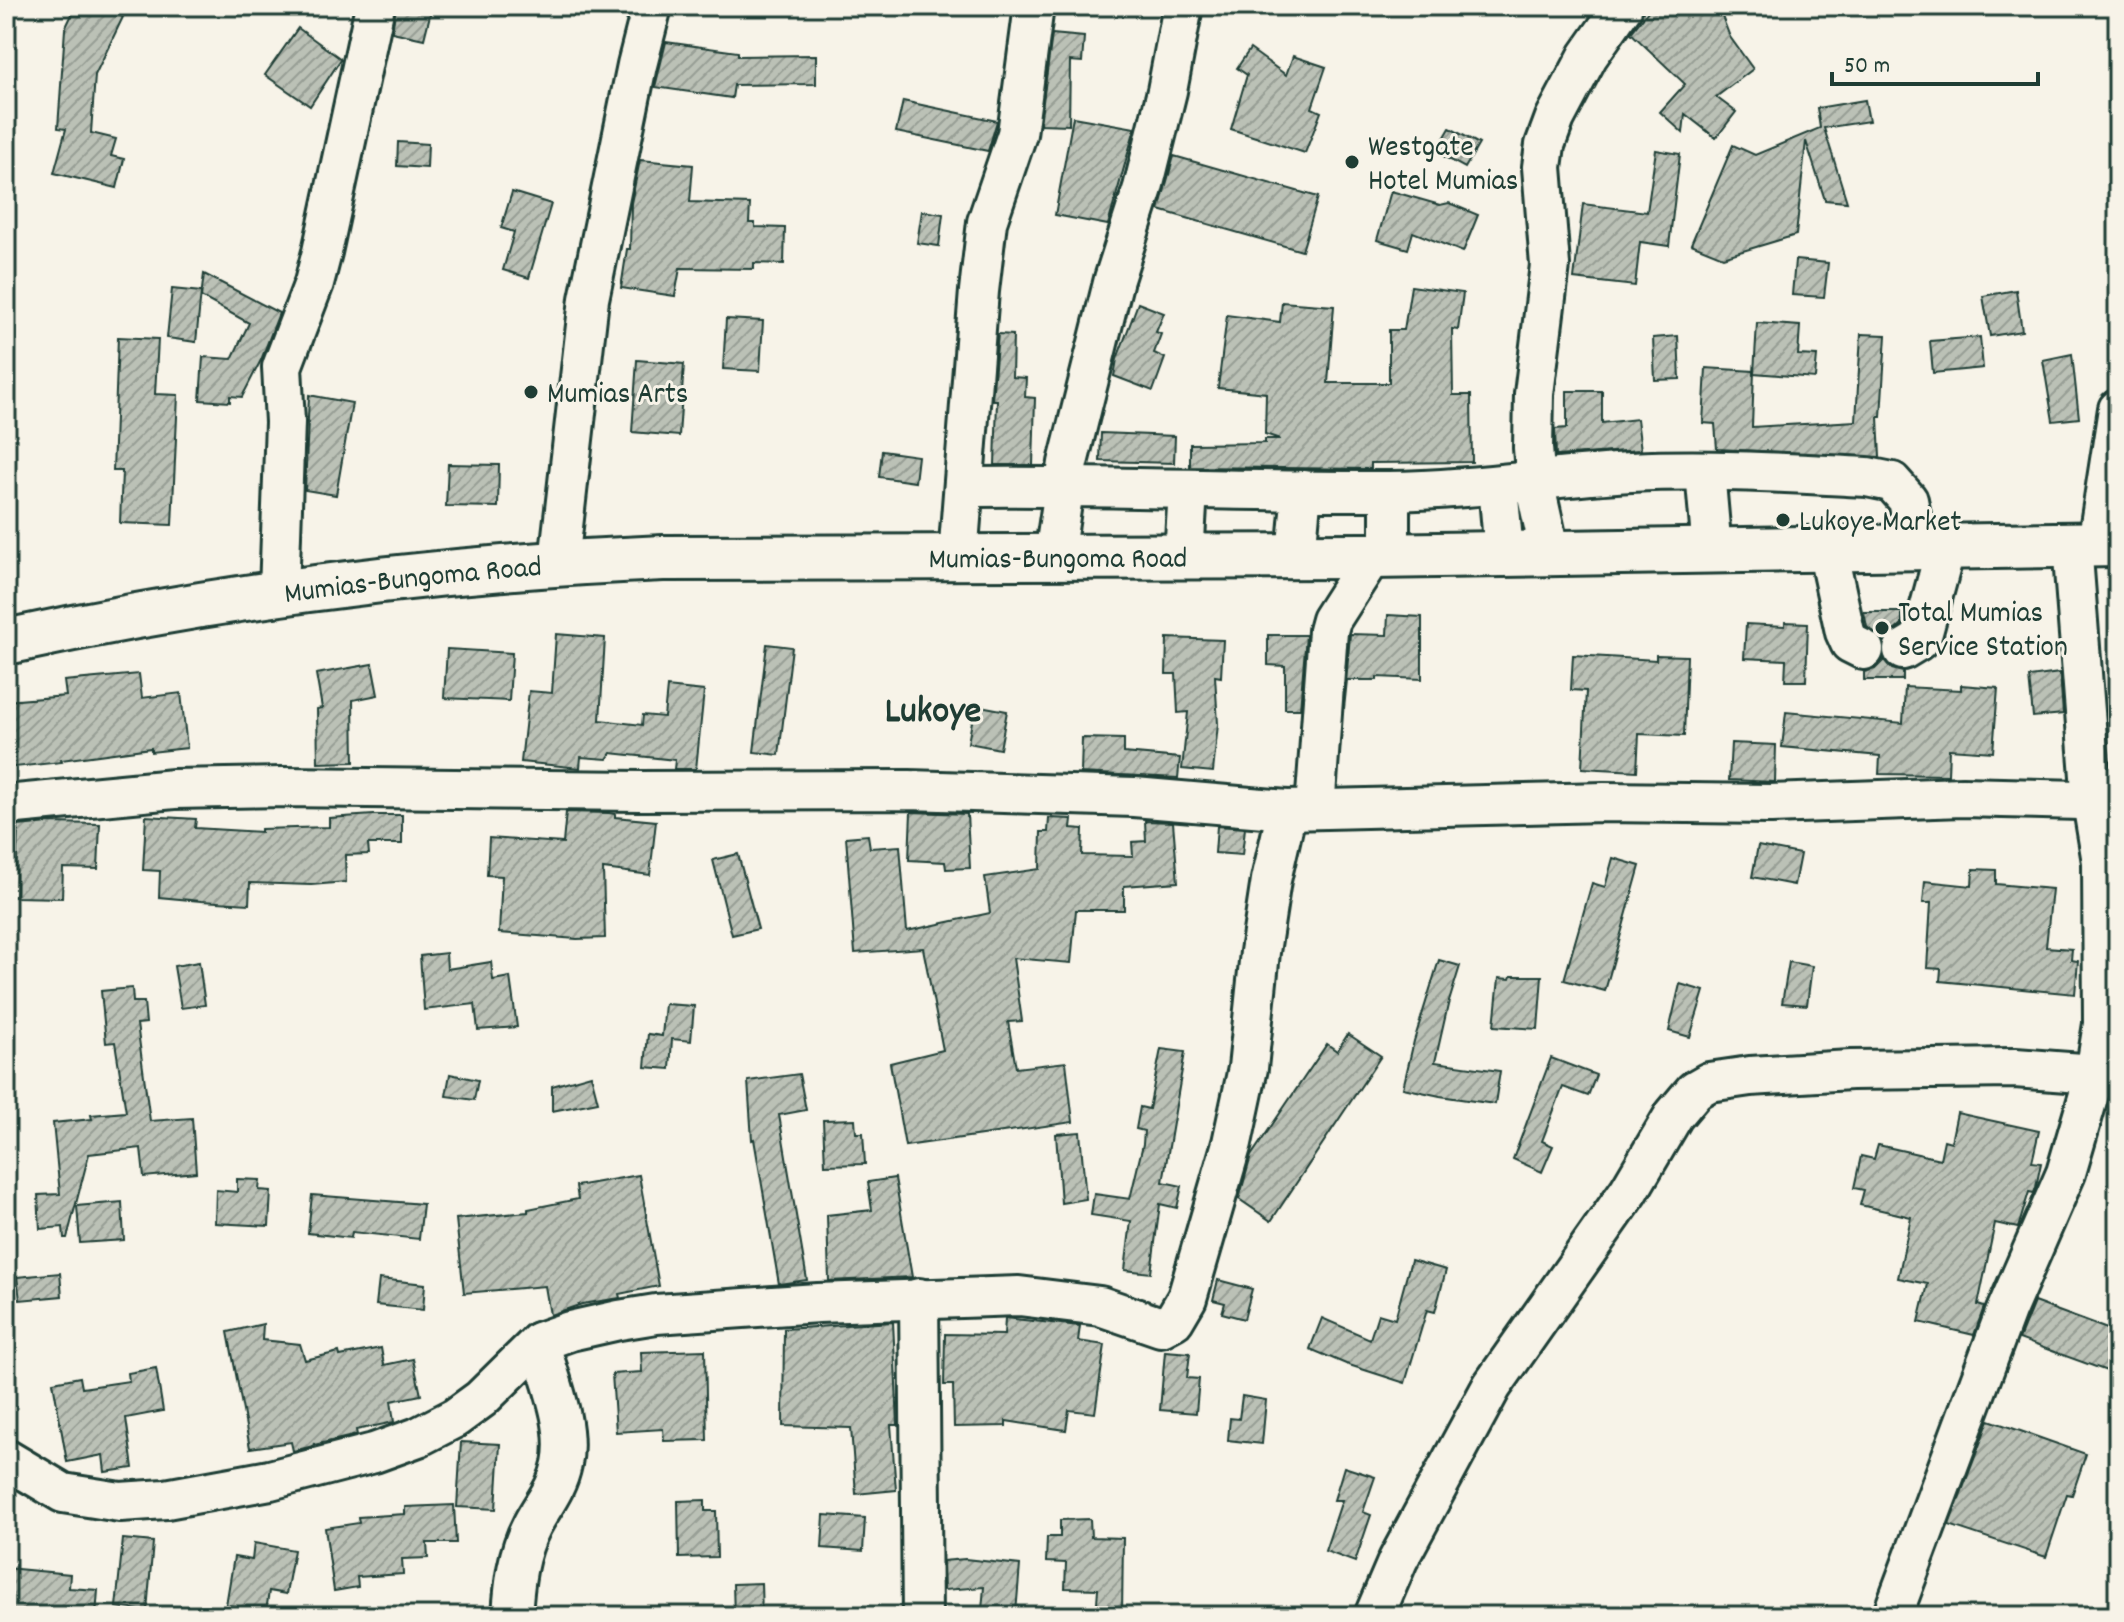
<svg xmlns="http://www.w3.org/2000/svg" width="2124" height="1622" font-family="Dekko,sans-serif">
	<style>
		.building { fill: url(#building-hatch); stroke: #1f3d34; stroke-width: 2 }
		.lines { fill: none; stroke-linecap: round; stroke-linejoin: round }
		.minor-casing { stroke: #1f3d34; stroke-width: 44 }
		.highway-casing { stroke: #1f3d34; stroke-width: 50 }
		.minor { stroke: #f7f3e8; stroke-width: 38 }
		.highway { stroke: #f7f3e8; stroke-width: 44 }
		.poi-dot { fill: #1f3d34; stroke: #f7f3e8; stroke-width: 3 }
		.labels { text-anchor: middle; stroke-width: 6; stroke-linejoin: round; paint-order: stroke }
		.poi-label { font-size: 30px; fill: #1f3d34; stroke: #f7f3e8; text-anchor: start }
		.street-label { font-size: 30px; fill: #1f3d34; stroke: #f7f3e8 }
		.district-label { font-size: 38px; font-weight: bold; fill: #1f3d34; stroke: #f7f3e8 }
	</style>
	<defs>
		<pattern id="building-hatch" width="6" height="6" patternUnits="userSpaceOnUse" patternTransform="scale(2)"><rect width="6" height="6" fill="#bbc1b6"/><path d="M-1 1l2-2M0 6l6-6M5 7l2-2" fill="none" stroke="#979e95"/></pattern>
	</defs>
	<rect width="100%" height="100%" fill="#f7f3e8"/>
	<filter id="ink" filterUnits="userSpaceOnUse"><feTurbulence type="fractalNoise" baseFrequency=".0125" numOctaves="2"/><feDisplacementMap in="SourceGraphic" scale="16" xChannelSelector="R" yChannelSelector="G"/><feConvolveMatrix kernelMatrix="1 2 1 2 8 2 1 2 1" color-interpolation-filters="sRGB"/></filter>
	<g filter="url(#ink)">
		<g class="building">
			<path d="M 76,6 L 88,6 L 98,11 L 102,7 L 123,17 L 95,75 L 91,133 L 116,139 L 111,156 L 124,159 L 117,188 L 54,173 L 66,129 L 58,128 L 65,29 Z"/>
			<path d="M 396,6 L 431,11 L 424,39 L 392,32 Z"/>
			<path d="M 1652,6 L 1718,6 L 1730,37 L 1753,69 L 1716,97 L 1736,112 L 1716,138 L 1685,114 L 1683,133 L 1660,112 L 1685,84 L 1631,33 Z"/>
			<path d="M 298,28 L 341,59 L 310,106 L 265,75 Z"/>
			<path d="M 1052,34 L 1084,37 L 1082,62 L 1070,61 L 1069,125 L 1040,124 Z"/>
			<path d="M 666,42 L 738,52 L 738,56 L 816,55 L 816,84 L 734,85 L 732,98 L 655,87 Z"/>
			<path d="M 1250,49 L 1286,75 L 1293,56 L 1326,67 L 1312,108 L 1321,112 L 1305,153 L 1231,129 L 1247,75 L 1237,68 Z"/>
			<path d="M 1865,100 L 1869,121 L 1824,128 L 1847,202 L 1825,200 L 1806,141 L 1796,235 L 1723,257 L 1691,244 L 1733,145 L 1755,155 L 1820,128 L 1817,108 Z"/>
			<path d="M 903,101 L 997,121 L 988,151 L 896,132 Z"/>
			<path d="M 1073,117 L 1135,128 L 1108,225 L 1055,215 Z"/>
			<path d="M 1450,128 L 1479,144 L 1465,168 L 1436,152 Z"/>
			<path d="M 398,142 L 428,144 L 427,168 L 397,166 Z"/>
			<path d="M 1656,150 L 1680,154 L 1669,246 L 1640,242 L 1635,286 L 1574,279 L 1583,204 L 1647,212 Z"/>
			<path d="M 1174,156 L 1318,197 L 1302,251 L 1159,210 Z"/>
			<path d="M 640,160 L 693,165 L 690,202 L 750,204 L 749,223 L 755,223 L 755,227 L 785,228 L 784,264 L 754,263 L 754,269 L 680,268 L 675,296 L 621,288 L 627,249 L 630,249 L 631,203 Z"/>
			<path d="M 1391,191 L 1440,205 L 1449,203 L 1478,215 L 1463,252 L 1413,232 L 1408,249 L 1377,240 Z"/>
			<path d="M 512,192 L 551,204 L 529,278 L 503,270 L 514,232 L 501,228 Z"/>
			<path d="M 922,211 L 943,214 L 939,246 L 917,243 Z"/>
			<path d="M 1795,260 L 1828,263 L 1824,297 L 1792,295 Z"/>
			<path d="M 204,274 L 279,313 L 261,360 L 242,397 L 230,396 L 230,402 L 200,400 L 203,357 L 232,359 L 249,323 L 201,297 Z"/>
			<path d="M 1411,286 L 1463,293 L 1458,330 L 1452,329 L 1453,395 L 1471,395 L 1472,462 L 1371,463 L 1371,469 L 1190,467 L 1190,444 L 1265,443 L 1265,439 L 1280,439 L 1265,434 L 1266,393 L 1218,388 L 1227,315 L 1280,322 L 1282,302 L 1334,306 L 1328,383 L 1389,383 L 1389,330 L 1404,330 Z"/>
			<path d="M 172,289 L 201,292 L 196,342 L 167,338 Z"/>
			<path d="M 2016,290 L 2022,331 L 1990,336 L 1983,296 Z"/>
			<path d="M 1138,303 L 1164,313 L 1156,332 L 1161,334 L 1154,353 L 1165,358 L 1153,391 L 1114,376 L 1117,359 Z"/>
			<path d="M 726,319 L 763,321 L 760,371 L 723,369 Z"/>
			<path d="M 1757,323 L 1800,326 L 1798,355 L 1817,356 L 1815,378 L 1754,373 Z"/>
			<path d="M 998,334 L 1013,335 L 1012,377 L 1026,378 L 1025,397 L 1035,398 L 1033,465 L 995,465 L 997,400 L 992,400 Z"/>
			<path d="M 1861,334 L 1886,335 L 1881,417 L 1878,417 L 1880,457 L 1717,449 L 1715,424 L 1703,423 L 1706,368 L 1754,371 L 1752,427 L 1856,421 Z"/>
			<path d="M 1678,336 L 1680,379 L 1655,380 L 1653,338 Z"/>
			<path d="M 118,337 L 158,339 L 155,394 L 178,395 L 172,525 L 120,523 L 122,471 L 113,471 Z"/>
			<path d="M 1980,337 L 1983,368 L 1933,373 L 1930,341 Z"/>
			<path d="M 2072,354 L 2079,418 L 2053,421 L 2043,360 Z"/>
			<path d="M 637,360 L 684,364 L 679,436 L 632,432 Z"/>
			<path d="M 1567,391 L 1602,391 L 1602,423 L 1637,419 L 1641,450 L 1556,456 L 1555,429 L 1567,428 Z"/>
			<path d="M 309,395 L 352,403 L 336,495 L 305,490 Z"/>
			<path d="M 1101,433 L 1175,436 L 1174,463 L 1100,461 Z"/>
			<path d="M 882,451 L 918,456 L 915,482 L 879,477 Z"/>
			<path d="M 448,464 L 499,465 L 498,507 L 446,506 Z"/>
			<path d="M 1864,612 L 1902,612 L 1902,624 L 1883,641 L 1867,627 Z"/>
			<path d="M 1388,615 L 1422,617 L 1422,679 L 1377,677 L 1377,680 L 1347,680 L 1344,709 L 1350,634 L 1387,635 Z"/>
			<path d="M 1785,622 L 1808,623 L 1806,681 L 1785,681 L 1786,660 L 1744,658 L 1746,624 L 1785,626 Z"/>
			<path d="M 556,634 L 605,638 L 600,720 L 642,725 L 643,715 L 664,717 L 667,687 L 704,691 L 696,769 L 674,769 L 675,760 L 611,753 L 607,759 L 581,757 L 580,768 L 521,762 L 529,691 L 552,693 Z"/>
			<path d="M 1268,635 L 1306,635 L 1300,709 L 1285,709 L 1285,666 L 1268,665 Z"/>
			<path d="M 1167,638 L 1223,640 L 1221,677 L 1215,676 L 1218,724 L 1213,772 L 1182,769 L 1188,712 L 1178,713 L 1176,674 L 1166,674 Z"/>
			<path d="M 767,644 L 792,647 L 779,755 L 754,752 Z"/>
			<path d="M 447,649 L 512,653 L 509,701 L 444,698 Z"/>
			<path d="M 1573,655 L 1656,660 L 1656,655 L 1687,656 L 1684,736 L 1639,734 L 1637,771 L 1582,768 L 1586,691 L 1571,690 Z"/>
			<path d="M 1884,660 L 1892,669 L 1903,672 L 1903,680 L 1864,680 L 1864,672 L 1875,669 Z"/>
			<path d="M 372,664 L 378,695 L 353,700 L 354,762 L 318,763 L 317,709 L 322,708 L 316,674 Z"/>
			<path d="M 2060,673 L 2063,714 L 2033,717 L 2029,677 Z"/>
			<path d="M 139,674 L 142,698 L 181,693 L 187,748 L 151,752 L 151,748 L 61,760 L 62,762 L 6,768 L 6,701 L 66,696 L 64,681 Z"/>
			<path d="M 1961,685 L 1998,688 L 1993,752 L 1949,749 L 1948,775 L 1879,774 L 1880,756 L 1782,747 L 1786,712 L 1903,723 L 1905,687 L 1961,690 Z"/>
			<path d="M 975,705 L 1007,711 L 1000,749 L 968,743 Z"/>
			<path d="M 1082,738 L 1124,739 L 1124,753 L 1180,758 L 1178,778 L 1081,773 Z"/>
			<path d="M 1731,743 L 1776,745 L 1775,782 L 1729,780 Z"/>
			<path d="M 566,812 L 609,813 L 615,814 L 615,817 L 656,821 L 650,875 L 603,869 L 605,938 L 577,939 L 499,933 L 502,876 L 487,875 L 489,838 L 563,843 Z"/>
			<path d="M 911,812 L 967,814 L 970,868 L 946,869 L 945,862 L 909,860 Z"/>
			<path d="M 374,815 L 402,815 L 402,844 L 368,844 L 369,854 L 345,855 L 346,882 L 311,885 L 250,883 L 249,904 L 201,901 L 159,897 L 160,871 L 143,870 L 146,816 L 196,819 L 195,828 L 261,832 L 261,829 L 329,827 L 329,818 Z"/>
			<path d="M 1049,818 L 1072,819 L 1071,828 L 1083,829 L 1082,855 L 1133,856 L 1132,842 L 1146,841 L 1145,821 L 1173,822 L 1178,882 L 1124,886 L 1124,910 L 1076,910 L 1071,963 L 1013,958 L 1022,1021 L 1008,1022 L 1016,1068 L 1066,1062 L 1073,1122 L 905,1146 L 890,1063 L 943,1050 L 923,948 L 855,953 L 846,837 L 868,835 L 870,848 L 900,846 L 907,931 L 990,913 L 985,877 L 1040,869 L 1041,832 L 1048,832 Z"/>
			<path d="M 49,823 L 100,824 L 98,869 L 63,868 L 62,898 L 15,897 L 18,826 Z"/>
			<path d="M 1217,826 L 1245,828 L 1242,855 L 1215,853 Z"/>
			<path d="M 1758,846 L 1800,854 L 1794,885 L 1752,877 Z"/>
			<path d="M 738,854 L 758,929 L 732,935 L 713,860 Z"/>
			<path d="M 1613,858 L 1640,866 L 1605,991 L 1564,980 L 1592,883 L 1605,887 Z"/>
			<path d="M 1973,869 L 1996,870 L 1996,884 L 2052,889 L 2046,947 L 2072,949 L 2071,960 L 2078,961 L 2075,994 L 1940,981 L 1941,969 L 1927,968 L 1931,903 L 1923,903 L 1925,881 L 1972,886 Z"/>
			<path d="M 446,953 L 447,969 L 491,962 L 493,980 L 510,977 L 517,1027 L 478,1030 L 475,1004 L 424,1010 L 420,956 Z"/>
			<path d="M 1439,960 L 1460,966 L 1448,1005 L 1435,1062 L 1500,1071 L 1495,1104 L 1440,1096 L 1403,1088 L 1414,1041 Z"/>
			<path d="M 199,962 L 205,1005 L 181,1008 L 174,966 Z"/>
			<path d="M 1789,962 L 1812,966 L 1807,1005 L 1782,1003 Z"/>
			<path d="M 1511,976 L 1542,976 L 1538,1029 L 1494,1026 L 1499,978 L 1510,979 Z"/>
			<path d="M 1680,984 L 1704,991 L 1690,1037 L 1669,1031 Z"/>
			<path d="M 132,988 L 133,1002 L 144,1002 L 146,1023 L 137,1024 L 150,1121 L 192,1118 L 196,1172 L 144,1177 L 141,1148 L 89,1154 L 67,1238 L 64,1238 L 63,1227 L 40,1229 L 38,1195 L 60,1194 L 53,1123 L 92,1119 L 91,1115 L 126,1112 L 115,1042 L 106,1043 L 101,991 Z"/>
			<path d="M 665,1004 L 694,1006 L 691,1041 L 672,1039 L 670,1069 L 645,1067 L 648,1034 L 662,1036 Z"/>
			<path d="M 1348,1034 L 1381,1056 L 1271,1221 L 1239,1199 L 1251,1156 L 1327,1044 L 1337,1051 Z"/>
			<path d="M 1161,1049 L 1185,1052 L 1163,1182 L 1182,1186 L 1177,1208 L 1160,1204 L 1151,1273 L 1125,1270 L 1131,1221 L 1091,1215 L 1094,1194 L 1130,1199 L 1143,1144 L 1144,1131 L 1136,1129 L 1140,1107 L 1149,1109 Z"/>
			<path d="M 1551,1058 L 1596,1075 L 1588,1096 L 1563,1087 L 1542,1141 L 1553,1146 L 1542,1172 L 1513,1159 Z"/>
			<path d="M 450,1074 L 478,1080 L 474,1100 L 446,1096 Z"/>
			<path d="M 799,1074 L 806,1110 L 779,1115 L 807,1280 L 779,1284 L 754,1139 L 752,1140 L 748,1081 Z"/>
			<path d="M 591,1075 L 598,1102 L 552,1111 L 552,1086 Z"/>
			<path d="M 1957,1113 L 2039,1131 L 2032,1162 L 2041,1163 L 2036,1187 L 2034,1193 L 2029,1192 L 2018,1228 L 1995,1223 L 1978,1305 L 1984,1307 L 1974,1335 L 1919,1322 L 1928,1284 L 1898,1278 L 1911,1217 L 1860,1205 L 1864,1190 L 1854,1188 L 1861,1156 L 1874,1159 L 1878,1145 L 1940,1159 L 1944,1140 L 1951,1142 Z"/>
			<path d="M 855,1119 L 856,1133 L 863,1133 L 865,1164 L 825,1165 L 823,1120 Z"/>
			<path d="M 1080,1132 L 1086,1199 L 1061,1203 L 1056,1134 Z"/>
			<path d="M 639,1175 L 659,1286 L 619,1294 L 620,1298 L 582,1304 L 550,1315 L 545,1286 L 464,1293 L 456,1219 L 528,1212 L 528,1209 L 578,1199 L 576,1186 Z"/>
			<path d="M 895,1178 L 912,1277 L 829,1281 L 827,1215 L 872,1210 L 868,1182 Z"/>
			<path d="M 237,1179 L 260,1180 L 259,1190 L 271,1191 L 269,1226 L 215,1223 L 216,1190 L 237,1192 Z"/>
			<path d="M 312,1195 L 423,1204 L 419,1239 L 352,1232 L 351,1238 L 308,1233 Z"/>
			<path d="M 122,1202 L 124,1240 L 80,1243 L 77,1206 Z"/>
			<path d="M 1411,1260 L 1446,1270 L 1435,1312 L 1427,1310 L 1405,1383 L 1346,1364 L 1310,1349 L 1322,1318 L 1370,1339 L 1378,1314 L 1395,1319 Z"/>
			<path d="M 60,1273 L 62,1296 L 20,1300 L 17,1277 Z"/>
			<path d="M 379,1279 L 425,1284 L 423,1310 L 376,1305 Z"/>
			<path d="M 1218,1280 L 1252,1289 L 1244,1319 L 1222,1313 L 1225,1303 L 1213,1300 Z"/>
			<path d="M 2034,1302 L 2118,1333 L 2118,1375 L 2019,1339 Z"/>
			<path d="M 1005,1318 L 1080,1326 L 1078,1341 L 1105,1345 L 1095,1413 L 1069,1410 L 1066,1430 L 1006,1421 L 1006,1426 L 954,1427 L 953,1385 L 944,1385 L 945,1334 L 1004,1335 Z"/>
			<path d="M 893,1322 L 898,1425 L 891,1425 L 896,1490 L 856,1494 L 851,1428 L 783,1426 L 784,1329 Z"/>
			<path d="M 263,1324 L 262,1340 L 300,1344 L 305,1360 L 339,1352 L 340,1356 L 381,1348 L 384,1365 L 413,1359 L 421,1395 L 391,1401 L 394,1422 L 356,1430 L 357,1435 L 314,1445 L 314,1443 L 313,1446 L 293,1451 L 291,1442 L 250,1448 L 228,1332 Z"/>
			<path d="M 705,1350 L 707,1440 L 664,1441 L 663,1429 L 616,1432 L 612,1374 L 642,1372 L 641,1352 Z"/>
			<path d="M 1165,1351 L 1190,1353 L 1187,1378 L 1199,1379 L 1196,1413 L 1160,1410 Z"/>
			<path d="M 156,1368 L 163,1411 L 126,1418 L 133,1468 L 105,1472 L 103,1455 L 67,1462 L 53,1382 L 80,1377 L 82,1388 L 129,1381 L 128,1373 Z"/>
			<path d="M 1242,1396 L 1266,1400 L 1262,1444 L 1228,1440 L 1230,1418 L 1239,1419 Z"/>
			<path d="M 1989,1420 L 2086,1454 L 2072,1495 L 2067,1494 L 2046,1557 L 1949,1525 Z"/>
			<path d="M 461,1442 L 500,1444 L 496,1509 L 457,1507 Z"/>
			<path d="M 1344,1467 L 1375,1477 L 1363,1512 L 1371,1515 L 1355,1562 L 1325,1551 L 1342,1500 L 1334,1500 Z"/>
			<path d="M 705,1500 L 705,1511 L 716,1511 L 717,1557 L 679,1558 L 678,1501 Z"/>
			<path d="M 454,1505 L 456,1543 L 427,1543 L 428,1558 L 402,1559 L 403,1574 L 357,1577 L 358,1587 L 334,1591 L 325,1528 L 359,1523 L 358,1517 L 405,1514 L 405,1507 Z"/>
			<path d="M 824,1515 L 865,1518 L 863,1551 L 822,1548 Z"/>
			<path d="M 1090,1519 L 1091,1537 L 1123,1538 L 1122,1616 L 1096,1616 L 1098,1589 L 1065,1588 L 1066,1563 L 1046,1562 L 1047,1537 L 1060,1537 L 1060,1520 Z"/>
			<path d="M 123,1539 L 153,1542 L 147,1611 L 116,1607 Z"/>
			<path d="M 254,1543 L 294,1550 L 286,1594 L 269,1591 L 266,1612 L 226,1605 L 234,1557 L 252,1560 Z"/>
			<path d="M 965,1559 L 1020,1565 L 1016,1613 L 982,1610 L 984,1587 L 944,1590 L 943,1561 Z"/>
			<path d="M 6,1568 L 70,1574 L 69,1588 L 98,1590 L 96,1616 L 6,1616 Z"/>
			<path d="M 761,1583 L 762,1616 L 734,1616 L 733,1584 Z"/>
		</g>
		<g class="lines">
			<g class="minor-casing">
				<g id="minor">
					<path d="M 1705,471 L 1712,551"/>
					<path d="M 1498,485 L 1504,554"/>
					<path d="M 965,487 C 1106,485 1247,492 1389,491 C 1470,490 1550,477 1631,472 C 1709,468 1788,473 1867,477 L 1892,482 L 1908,500 L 1917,547"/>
					<path d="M 1390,491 L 1390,555"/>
					<path d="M 2097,544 L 2118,409"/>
					<path d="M 1827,549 L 1845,632 L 1850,643 L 1864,650"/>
					<path d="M 1550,554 L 1537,495 L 1533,448 L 1534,394 L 1550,265 L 1542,167 L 1545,145 L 1555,118 L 1588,56 L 1623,6"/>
					<path d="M 1054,556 L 1068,463 L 1114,279 L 1143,188 L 1167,91 L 1183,6"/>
					<path d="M 1184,556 L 1188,490"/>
					<path d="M 1296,556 L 1302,490"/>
					<path d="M 958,557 L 979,291 L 987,222 L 1017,134 L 1034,6"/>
					<path d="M 559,562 L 589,299 L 637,65 L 652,6"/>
					<path d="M 279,592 L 285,422 L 282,367 L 314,283 L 322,252 L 375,6"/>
					<path d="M 1903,650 L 1918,641 L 1923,632 L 1946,547"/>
					<path d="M 6,805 L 174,789 L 282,787 L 640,791 L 909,790 L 1134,797 L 1287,810 L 1604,802 L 1771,804 L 1962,797 L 2118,801"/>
					<path d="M 1315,809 L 1328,631 L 1331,620 L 1372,556"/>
					<path d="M 919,1298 L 922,1616"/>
					<path d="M 6,1459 L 63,1493 L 120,1502 L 166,1499 L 270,1480 L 374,1453 L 418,1437 L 455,1418 L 481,1399 L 539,1342 L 570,1331 L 619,1320 L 656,1314 L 818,1303 L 1019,1296 L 1100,1306 L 1161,1327 L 1174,1320 L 1187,1298 L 1232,1143 L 1248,1068 L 1260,952 L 1271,880 L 1287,810"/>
					<path d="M 512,1616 C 514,1584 517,1554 532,1525 C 543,1504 557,1489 562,1464 C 570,1425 550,1380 539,1342"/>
					<path d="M 1374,1616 L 1398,1560 L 1492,1386 L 1629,1191 L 1674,1115 L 1695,1090 L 1709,1082 L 1750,1076 L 1851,1070 L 2015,1068 L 2095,1074"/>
					<path d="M 1892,1616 L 2006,1311 L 2066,1173 L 2095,1074 L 2103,1024 L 2102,862 L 2092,802 L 2072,544"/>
				</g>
			</g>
			<g class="highway-casing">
				<g id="highway">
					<path id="s1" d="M 6,642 C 223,595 441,567 663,558 L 1372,556 L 2118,544"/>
				</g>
			</g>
			<use href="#minor" class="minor"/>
			<use href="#highway" class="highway"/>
		</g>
	</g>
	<g class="poi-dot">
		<circle cx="1352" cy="162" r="8"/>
		<circle cx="531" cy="392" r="8"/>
		<circle cx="1783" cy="520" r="8"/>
		<circle cx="1882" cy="628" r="8"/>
	</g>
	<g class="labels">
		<g class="poi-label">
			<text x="1368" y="155">Westgate<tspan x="1368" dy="34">Hotel Mumias</tspan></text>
			<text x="547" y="402">Mumias Arts</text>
			<text x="1799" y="530">Lukoye Market</text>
			<text x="1898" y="621">Total Mumias<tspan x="1898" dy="34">Service Station</tspan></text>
		</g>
		<g class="street-label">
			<text dy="10" stroke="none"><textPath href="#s1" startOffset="1058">Mumias-Bungoma Road</textPath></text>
			<text dy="10" stroke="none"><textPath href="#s1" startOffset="412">Mumias-Bungoma Road</textPath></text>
		</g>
		<g class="district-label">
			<text x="933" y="721">Lukoye</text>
		</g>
	</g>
	<rect width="2124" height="1622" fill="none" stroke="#f7f3e8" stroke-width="32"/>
	<rect x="16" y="16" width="2092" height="1590" fill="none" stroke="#1f3d34" stroke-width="3" filter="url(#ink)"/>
	<path d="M1832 72v12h206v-12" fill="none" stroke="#1f3d34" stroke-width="4"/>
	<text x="1844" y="72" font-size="24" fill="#1f3d34" stroke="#f7f3e8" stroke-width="6" paint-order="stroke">50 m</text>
</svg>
